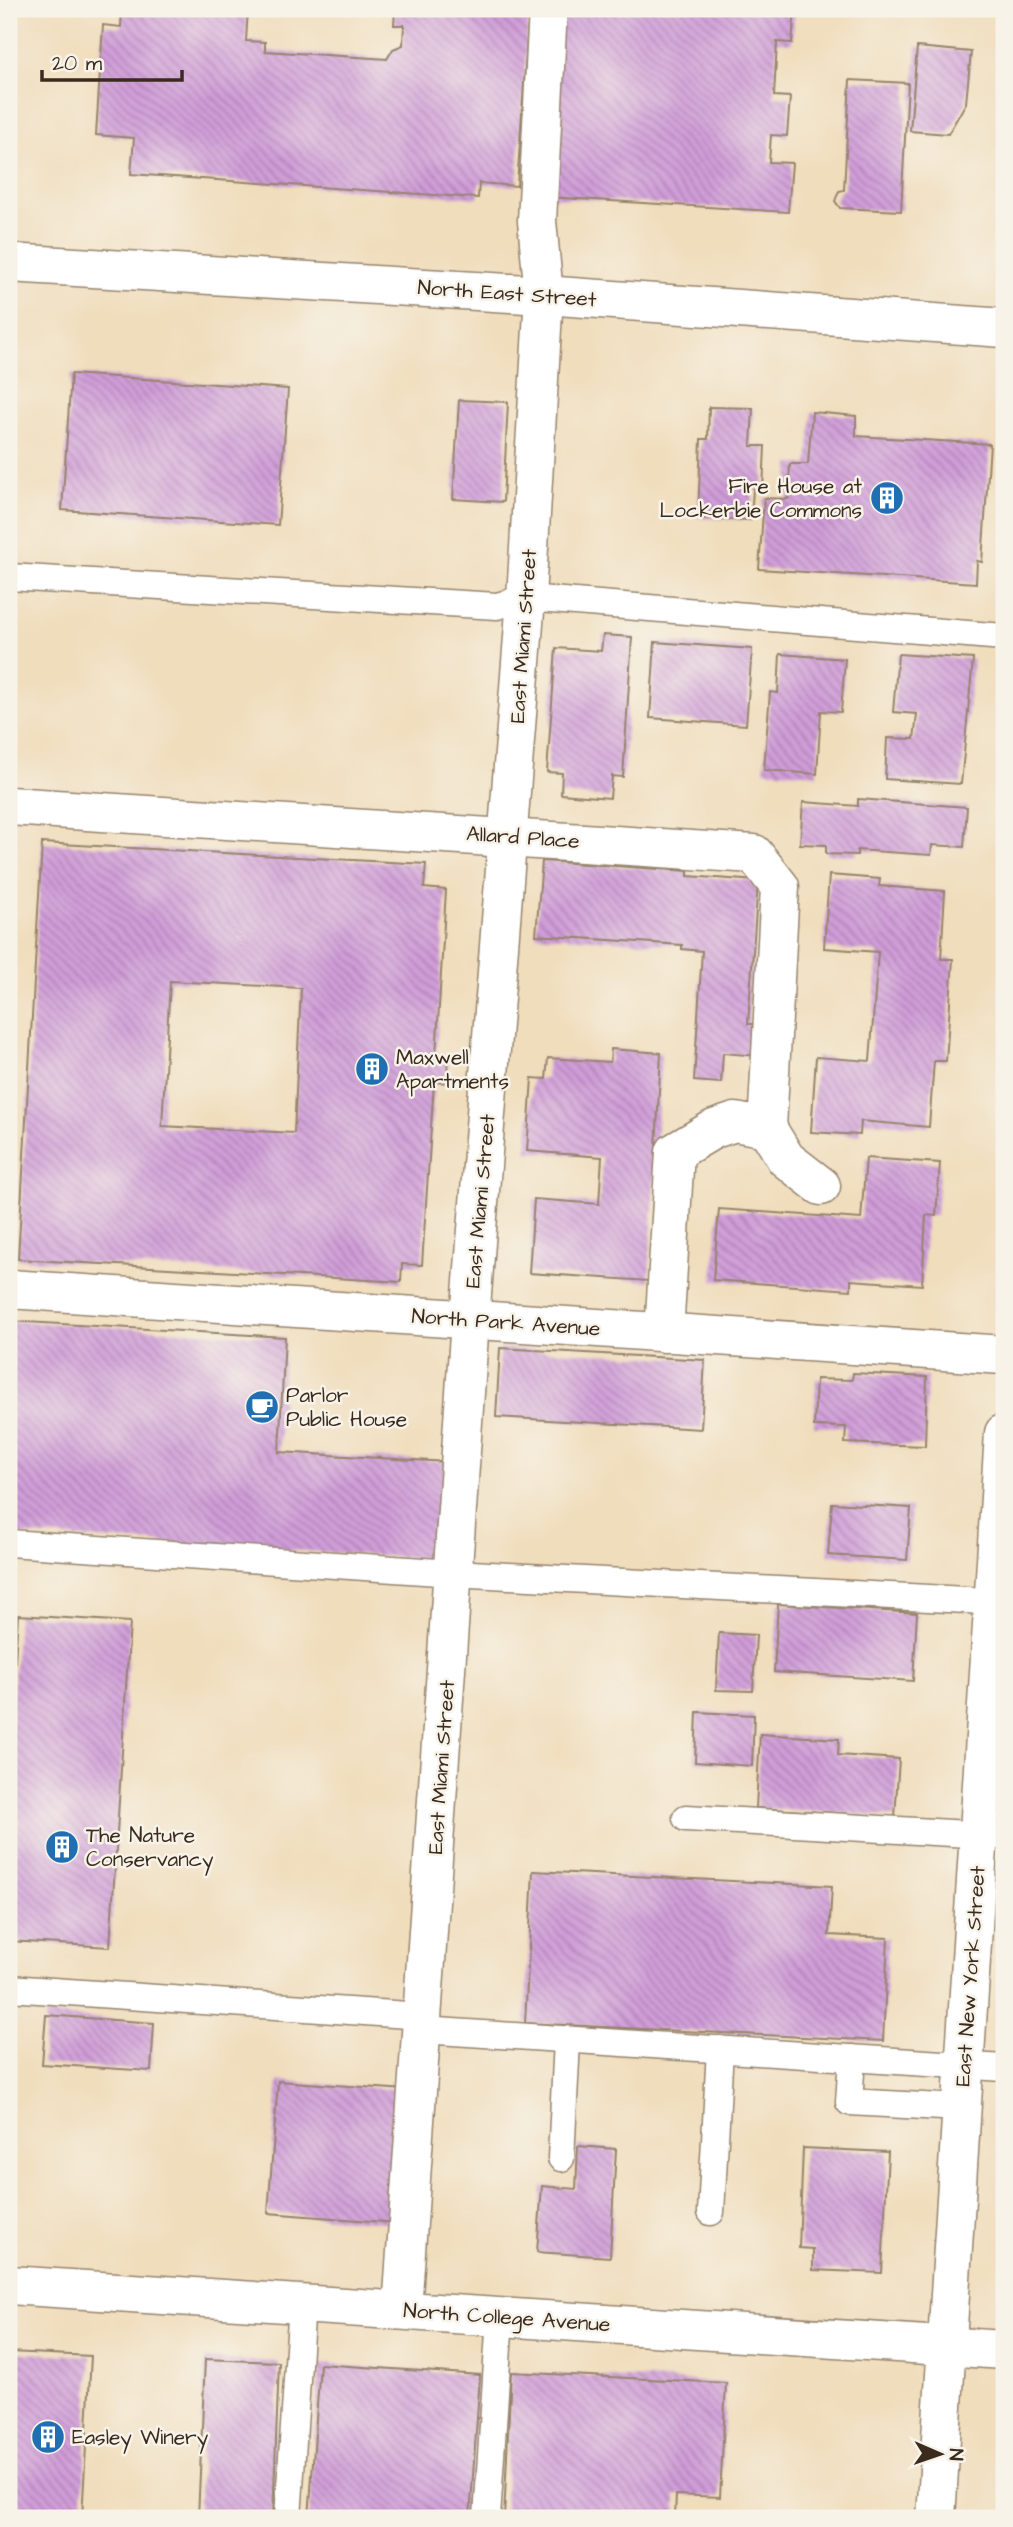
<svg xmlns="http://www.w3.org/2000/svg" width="1013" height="2527" font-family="'Architects Daughter',sans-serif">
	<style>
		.building { fill: url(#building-back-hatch); fill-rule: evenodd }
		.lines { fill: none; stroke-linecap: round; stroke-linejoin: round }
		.lane-casing { stroke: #96846d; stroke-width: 29 }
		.street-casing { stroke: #96846d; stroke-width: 41 }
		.secondary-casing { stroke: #96846d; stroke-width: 41 }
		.lane { stroke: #fff; stroke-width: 26 }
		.street { stroke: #fff; stroke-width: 38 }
		.secondary { stroke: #fff; stroke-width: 38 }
		.labels { text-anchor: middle; stroke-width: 5; stroke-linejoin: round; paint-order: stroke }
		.street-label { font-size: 21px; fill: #3b2a1e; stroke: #f7f3e8 }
		.poi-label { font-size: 21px; fill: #3b2a1e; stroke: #f7f3e8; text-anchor: start }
	</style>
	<defs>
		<pattern id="building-back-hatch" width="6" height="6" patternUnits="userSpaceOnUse" patternTransform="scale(1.75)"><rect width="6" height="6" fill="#d09dd9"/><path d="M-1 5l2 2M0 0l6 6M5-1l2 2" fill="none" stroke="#aa80af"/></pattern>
	</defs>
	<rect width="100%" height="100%" fill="#f7f3e8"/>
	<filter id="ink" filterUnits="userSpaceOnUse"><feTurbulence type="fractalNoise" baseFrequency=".0143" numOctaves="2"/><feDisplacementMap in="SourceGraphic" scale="14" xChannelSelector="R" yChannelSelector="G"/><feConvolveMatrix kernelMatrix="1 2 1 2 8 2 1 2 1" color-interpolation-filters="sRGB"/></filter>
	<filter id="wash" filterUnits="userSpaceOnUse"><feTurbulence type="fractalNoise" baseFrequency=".00686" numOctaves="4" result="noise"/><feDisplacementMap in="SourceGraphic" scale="28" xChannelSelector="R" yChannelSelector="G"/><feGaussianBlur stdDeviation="1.57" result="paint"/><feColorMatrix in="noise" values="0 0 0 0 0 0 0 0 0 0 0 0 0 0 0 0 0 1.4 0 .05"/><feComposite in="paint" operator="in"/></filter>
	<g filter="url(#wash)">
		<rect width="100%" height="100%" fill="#f0ddbc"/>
		<g id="blocks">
			<g class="building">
				<path d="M 122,9 L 248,9 L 246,41 L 265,42 L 265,51 L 387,59 L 393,49 L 403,45 L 404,25 L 394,25 L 395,9 L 529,9 L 517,186 L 479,183 L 478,198 L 131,174 L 134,138 L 96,135 L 103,25 L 121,27 Z"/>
				<path d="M 559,9 L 795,9 L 792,43 L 777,42 L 774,96 L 790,97 L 787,136 L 771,135 L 769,162 L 792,163 L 788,212 L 547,197 Z"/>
				<path d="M 917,47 L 971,52 L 966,103 L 948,134 L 910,131 Z"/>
				<path d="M 850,80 L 908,83 L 901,211 L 840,208 L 835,201 L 839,191 L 844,190 Z"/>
				<path d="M 71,374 L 288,389 L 278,525 L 62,510 Z"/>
				<path d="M 459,400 L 508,402 L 503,502 L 453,499 Z"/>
				<path d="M 709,407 L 753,408 L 751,446 L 765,446 L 763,490 L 753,489 L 751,520 L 698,518 L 701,439 L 708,439 Z"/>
				<path d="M 812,412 L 856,416 L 856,436 L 990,444 L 982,562 L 977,561 L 976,583 L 759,569 L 764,498 L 788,499 L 790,464 L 808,464 Z"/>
				<path d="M 603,635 L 632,637 L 623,777 L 612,776 L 610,798 L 561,794 L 562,773 L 547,772 L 556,648 L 601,651 Z"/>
				<path d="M 655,642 L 752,649 L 746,725 L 650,718 Z"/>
				<path d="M 780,654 L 845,659 L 841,712 L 821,711 L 817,774 L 764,770 L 770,692 L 778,693 Z"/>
				<path d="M 898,654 L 973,659 L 961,784 L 885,779 L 887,738 L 914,739 L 917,714 L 893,712 Z"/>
				<path d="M 858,799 L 967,807 L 964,847 L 932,845 L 931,855 L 857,850 L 857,855 L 826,854 L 826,845 L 800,844 L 803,802 L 858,806 Z"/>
				<path d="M 42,843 L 426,864 L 424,888 L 446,890 L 436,1056 L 448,1057 L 447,1083 L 434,1082 L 422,1265 L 402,1264 L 401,1282 L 18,1259 ZM 170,981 L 301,988 L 294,1133 L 162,1126 Z"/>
				<path d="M 542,861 L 688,871 L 688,876 L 758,881 L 748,1024 L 762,1024 L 759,1056 L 723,1053 L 721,1083 L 694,1081 L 702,951 L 682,949 L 682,945 L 536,935 Z"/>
				<path d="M 829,875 L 880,879 L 879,886 L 945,891 L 941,959 L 953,959 L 946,1061 L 934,1061 L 929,1127 L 861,1121 L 860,1135 L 811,1132 L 816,1057 L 870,1061 L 878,952 L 824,948 Z"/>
				<path d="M 611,1049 L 661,1053 L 649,1281 L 529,1273 L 534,1199 L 599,1204 L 602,1157 L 527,1151 L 532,1078 L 546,1079 L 548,1058 L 610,1062 Z"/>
				<path d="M 866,1158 L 940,1163 L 936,1216 L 926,1215 L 922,1285 L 851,1280 L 851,1290 L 713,1280 L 719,1209 L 861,1219 Z"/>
				<path d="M 9,1321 L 285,1337 L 279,1452 L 447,1462 L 442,1559 L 9,1534 Z"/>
				<path d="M 500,1348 L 705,1360 L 701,1429 L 496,1417 Z"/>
				<path d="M 853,1373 L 927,1377 L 925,1446 L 845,1443 L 846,1427 L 814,1426 L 816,1379 L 852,1380 Z"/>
				<path d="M 832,1503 L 911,1508 L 907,1560 L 828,1555 Z"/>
				<path d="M 778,1604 L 917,1613 L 913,1681 L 774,1672 Z"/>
				<path d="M 18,1615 L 130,1622 L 110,1947 L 9,1941 L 9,1754 Z"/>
				<path d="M 719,1633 L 756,1635 L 753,1691 L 716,1690 Z"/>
				<path d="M 697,1712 L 754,1715 L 752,1766 L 695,1762 Z"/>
				<path d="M 760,1734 L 839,1739 L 838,1755 L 899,1759 L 895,1817 L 756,1808 Z"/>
				<path d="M 533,1871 L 832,1886 L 829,1935 L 888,1938 L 883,2041 L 525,2023 Z"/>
				<path d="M 46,2015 L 154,2023 L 151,2071 L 42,2064 Z"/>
				<path d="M 278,2081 L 406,2090 L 397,2223 L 268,2213 Z"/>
				<path d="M 578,2146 L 616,2149 L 610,2257 L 537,2252 L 542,2186 L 576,2189 Z"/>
				<path d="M 803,2148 L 888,2152 L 882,2273 L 813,2270 L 813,2249 L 799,2248 Z"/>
				<path d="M 9,2352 L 91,2356 L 82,2518 L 9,2518 Z"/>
				<path d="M 205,2359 L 279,2362 L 273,2518 L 198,2518 Z"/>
				<path d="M 320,2364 L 480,2375 L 470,2518 L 309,2518 Z"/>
				<path d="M 511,2372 L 726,2383 L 720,2497 L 676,2495 L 675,2518 L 504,2518 Z"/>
			</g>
		</g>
	</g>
	<g filter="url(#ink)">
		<use href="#blocks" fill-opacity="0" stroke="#96846d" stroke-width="2"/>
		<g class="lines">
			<g class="lane-casing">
				<g id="lane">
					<path d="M 9,577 L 497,606 L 526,598 L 1004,637"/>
					<path d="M 9,1543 L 453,1573 L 1004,1602"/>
					<path d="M 686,1818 L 1004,1836"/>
					<path d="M 9,1988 L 423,2016"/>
					<path d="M 422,2030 L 1004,2068"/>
					<path d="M 852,2058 L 849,2102 L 961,2108"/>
					<path d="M 561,2158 L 567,2041"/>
					<path d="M 711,2212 L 720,2049"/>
					<path d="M 288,2518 L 302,2303"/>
					<path d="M 487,2518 L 500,2316"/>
				</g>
			</g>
			<g class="street-casing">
				<g id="street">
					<path d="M 9,806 L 754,854 L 780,887 L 767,1128 L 735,1122 L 714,1129 L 675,1152 L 664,1333"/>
					<path d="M 767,1128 L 786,1159 L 821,1186"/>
					<path d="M 9,1289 L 1004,1355"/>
					<path d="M 402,2310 L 470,1320 L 526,598 L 544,295 L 537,221 L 548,9"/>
				</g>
			</g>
			<g class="secondary-casing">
				<g id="secondary">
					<path d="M 9,263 L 544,295 L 1004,328"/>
					<path d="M 9,2285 L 1004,2350"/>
					<path d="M 936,2518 L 1004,1433"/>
				</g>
			</g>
			<use href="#lane" class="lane"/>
			<use href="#street" class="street"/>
			<use href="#secondary" class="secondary"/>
		</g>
	</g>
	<defs>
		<g id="building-disc" transform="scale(1.75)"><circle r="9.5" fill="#1f6fb2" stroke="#f7f3e8"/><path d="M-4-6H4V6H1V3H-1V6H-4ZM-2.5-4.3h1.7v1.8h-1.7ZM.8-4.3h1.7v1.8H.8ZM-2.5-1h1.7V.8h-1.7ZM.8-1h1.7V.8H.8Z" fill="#fff"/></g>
		<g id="cafe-disc" transform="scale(1.75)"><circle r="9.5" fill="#1f6fb2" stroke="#f7f3e8"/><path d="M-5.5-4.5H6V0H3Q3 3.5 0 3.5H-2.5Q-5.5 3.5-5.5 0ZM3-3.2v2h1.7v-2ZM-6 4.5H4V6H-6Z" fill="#fff"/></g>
	</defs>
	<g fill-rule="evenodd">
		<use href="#building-disc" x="887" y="498"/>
		<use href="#building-disc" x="372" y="1069"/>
		<use href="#cafe-disc" x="262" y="1407"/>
		<use href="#building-disc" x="62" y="1847"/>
		<use href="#building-disc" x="48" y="2437"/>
	</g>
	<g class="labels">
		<g class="street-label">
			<text transform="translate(507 293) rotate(4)" y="7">North East Street</text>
			<text transform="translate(523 636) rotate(-86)" y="7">East Miami Street</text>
			<text transform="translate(523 837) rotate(4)" y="7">Allard Place</text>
			<text transform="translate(480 1201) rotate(-85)" y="7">East Miami Street</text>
			<text transform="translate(506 1322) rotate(4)" y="7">North Park Avenue</text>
			<text transform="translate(441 1767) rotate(-86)" y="7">East Miami Street</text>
			<text transform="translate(970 1976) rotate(-86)" y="7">East New York Street</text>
			<text transform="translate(507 2317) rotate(4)" y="7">North College Avenue</text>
		</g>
		<g class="poi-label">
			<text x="862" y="493" text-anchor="end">Fire House at<tspan x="862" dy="24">Lockerbie Commons</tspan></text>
			<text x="396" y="1064">Maxwell<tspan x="396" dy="24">Apartments</tspan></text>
			<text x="286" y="1402">Parlor<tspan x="286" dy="24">Public House</tspan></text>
			<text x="86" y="1842">The Nature<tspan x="86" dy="24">Conservancy</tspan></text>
			<text x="72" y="2444">Easley Winery</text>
		</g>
	</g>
	<rect width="1013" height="2527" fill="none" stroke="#f7f3e8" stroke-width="35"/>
	<g transform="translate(940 2454) rotate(92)" stroke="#f7f3e8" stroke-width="5" paint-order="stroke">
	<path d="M0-5L12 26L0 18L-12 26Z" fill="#3b2a1e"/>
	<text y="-10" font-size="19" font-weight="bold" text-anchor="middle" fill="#3b2a1e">N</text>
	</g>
	<path d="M42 70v10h140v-10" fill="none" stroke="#3b2a1e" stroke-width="3.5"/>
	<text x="52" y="70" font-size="21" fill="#3b2a1e" stroke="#f7f3e8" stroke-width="5" paint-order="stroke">20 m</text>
</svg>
